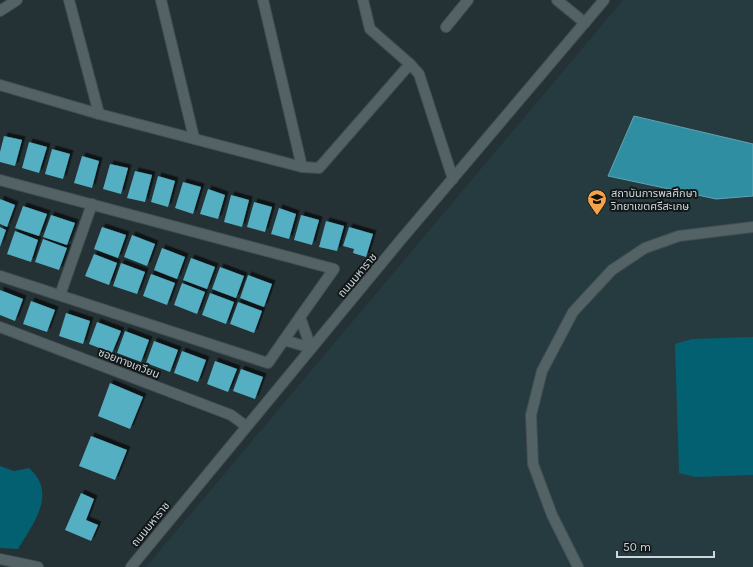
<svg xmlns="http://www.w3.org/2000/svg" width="753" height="567" font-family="Karla,'Noto Sans Thai',sans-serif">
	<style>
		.built { fill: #253b40 }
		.green { fill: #036071 }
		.water { fill: #2f8ea2; stroke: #5fa4b2 }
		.building { fill: #54afc3; filter: url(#shadow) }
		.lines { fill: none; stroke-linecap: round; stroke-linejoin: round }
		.minor-casing { stroke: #434e51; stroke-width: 12 }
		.minor { stroke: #536265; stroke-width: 10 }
		.labels { text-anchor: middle; stroke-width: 4; stroke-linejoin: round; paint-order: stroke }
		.poi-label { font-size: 11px; fill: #cfd7d9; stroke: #12181a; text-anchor: start }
		.street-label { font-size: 11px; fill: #cfd7d9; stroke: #12181a }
	</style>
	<defs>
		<filter id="shadow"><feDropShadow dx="3.5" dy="-3.5" stdDeviation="0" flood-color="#0009"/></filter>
	</defs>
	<rect width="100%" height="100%" fill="#243135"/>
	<path class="built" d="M 623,0 L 753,0 L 753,567 L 146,567 Z"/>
	<g class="green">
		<path d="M 753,337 L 753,475 L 695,477 L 679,473 L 675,344 L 692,339 Z"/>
		<path d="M 0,466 L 14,471 L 29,468 C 58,493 33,524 18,549 L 0,548 Z"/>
	</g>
	<path class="water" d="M 634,116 L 753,144 L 753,196 L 716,199 L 608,176 Z"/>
	<g class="building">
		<path d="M 4,136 L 22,140 L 15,166 L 0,162 L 0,152 Z"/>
		<path d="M 29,142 L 47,147 L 39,173 L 22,168 Z"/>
		<path d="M 52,149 L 70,154 L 63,179 L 45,174 Z"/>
		<path d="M 82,156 L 99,161 L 92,188 L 74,183 Z"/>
		<path d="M 110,164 L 128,168 L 121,194 L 103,189 Z"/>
		<path d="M 135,171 L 152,175 L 145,202 L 127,198 Z"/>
		<path d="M 158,176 L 175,181 L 168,207 L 151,202 Z"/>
		<path d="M 183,182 L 201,187 L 193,214 L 175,208 Z"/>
		<path d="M 208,189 L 225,195 L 218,219 L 200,214 Z"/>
		<path d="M 231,195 L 249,200 L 242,227 L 224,222 Z"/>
		<path d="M 0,199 L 15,205 L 7,227 L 0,224 Z"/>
		<path d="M 254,202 L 272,207 L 265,232 L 247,227 Z"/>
		<path d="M 23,206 L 47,214 L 39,236 L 15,228 Z"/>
		<path d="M 279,208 L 296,214 L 289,239 L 271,234 Z"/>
		<path d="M 51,215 L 75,223 L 67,245 L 43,237 Z"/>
		<path d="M 301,215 L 319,220 L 312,245 L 294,240 Z"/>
		<path d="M 326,221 L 344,226 L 337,251 L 319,247 Z"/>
		<path d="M 0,227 L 6,230 L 0,247 Z"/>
		<path d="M 102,227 L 126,235 L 118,258 L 94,249 Z"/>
		<path d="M 349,227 L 373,234 L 366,257 L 353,253 L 354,249 L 343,246 Z"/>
		<path d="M 15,231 L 38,240 L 31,262 L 7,254 Z"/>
		<path d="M 132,235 L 155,244 L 147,266 L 124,257 Z"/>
		<path d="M 43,239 L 67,248 L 59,270 L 35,262 Z"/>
		<path d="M 162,248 L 185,257 L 177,279 L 154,270 Z"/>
		<path d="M 94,254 L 117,263 L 109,285 L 85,276 Z"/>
		<path d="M 191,258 L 215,267 L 207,289 L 183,280 Z"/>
		<path d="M 121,263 L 145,272 L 137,294 L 113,286 Z"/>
		<path d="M 220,267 L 244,276 L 236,298 L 212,289 Z"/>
		<path d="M 151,274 L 175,283 L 167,305 L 143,296 Z"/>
		<path d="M 248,275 L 272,284 L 264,307 L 240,298 Z"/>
		<path d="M 182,283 L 205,292 L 197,314 L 174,305 Z"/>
		<path d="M 0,290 L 23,299 L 15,321 L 0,315 Z"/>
		<path d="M 210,293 L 234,302 L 226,324 L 202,315 Z"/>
		<path d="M 31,301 L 55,310 L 47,332 L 23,324 Z"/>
		<path d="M 238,302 L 262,311 L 254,333 L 230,324 Z"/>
		<path d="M 66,313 L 90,321 L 83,344 L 59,336 Z"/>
		<path d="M 97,322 L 121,331 L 112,353 L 89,344 Z"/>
		<path d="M 125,331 L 149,340 L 141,362 L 117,353 Z"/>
		<path d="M 154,341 L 178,350 L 170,372 L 146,363 Z"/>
		<path d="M 182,351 L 206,360 L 198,382 L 174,373 Z"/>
		<path d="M 215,361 L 237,369 L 228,392 L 207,384 Z"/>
		<path d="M 241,369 L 263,377 L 255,399 L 233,391 Z"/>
		<path d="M 110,383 L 143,397 L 130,429 L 98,416 Z"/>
		<path d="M 91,436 L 127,450 L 115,480 L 79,466 Z"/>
		<path d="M 81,493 L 94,499 L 86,520 L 98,525 L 91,541 L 65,530 Z"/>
	</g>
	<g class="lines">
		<g class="minor-casing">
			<g id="minor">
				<path d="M 69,0 L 99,114"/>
				<path d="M 161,0 L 194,138"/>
				<path d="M 263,0 L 302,167"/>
				<path d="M 363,0 L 370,29 L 410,64 L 419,74 L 453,179"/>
				<path d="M 557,0 L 585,23"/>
				<path d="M 0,11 L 17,0"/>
				<path d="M 446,27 L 468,0"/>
				<path d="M 0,85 L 99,114 L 302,167 L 319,168 L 410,64"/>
				<path d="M 0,180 L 334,269 L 300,317 L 311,348"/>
				<path d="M 0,276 L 268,363 L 284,340 L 311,348"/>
				<path d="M 60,295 L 92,204"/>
				<path d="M 0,327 L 231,415 L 246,426"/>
				<path d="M 284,340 L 300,317"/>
				<path d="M 0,559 L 38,567"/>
				<path d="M 131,567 L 399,242 L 604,0"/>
				<path d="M 578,567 L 552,515 L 533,464 L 531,415 L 542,371 L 573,312 L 612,270 L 645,248 L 679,236 L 753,227"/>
			</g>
		</g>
		<use href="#minor" class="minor"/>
	</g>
	<defs>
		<g id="university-pin" transform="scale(1)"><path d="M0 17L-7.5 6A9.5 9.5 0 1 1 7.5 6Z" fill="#f6a247" stroke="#12181a"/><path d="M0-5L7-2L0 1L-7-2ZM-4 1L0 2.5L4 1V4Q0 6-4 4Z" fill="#111"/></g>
	</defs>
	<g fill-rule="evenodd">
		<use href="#university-pin" x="597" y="199"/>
	</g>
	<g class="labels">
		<g class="poi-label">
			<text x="611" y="197">สถาบันการพลศึกษา<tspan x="611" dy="13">วิทยาเขตศรีสะเกษ</tspan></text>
		</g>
		<g class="street-label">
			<text transform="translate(357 275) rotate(-50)" y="4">ถนนมหาราช</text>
			<text transform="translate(129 363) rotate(21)" y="4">ซอยทางเกวียน</text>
			<text transform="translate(150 524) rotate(-51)" y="4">ถนนมหาราช</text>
		</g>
	</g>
	<path d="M617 551v6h97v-6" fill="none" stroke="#cfd7d9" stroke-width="2"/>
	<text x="623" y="551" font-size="12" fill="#cfd7d9" stroke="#12181a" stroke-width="3" paint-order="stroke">50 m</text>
</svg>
